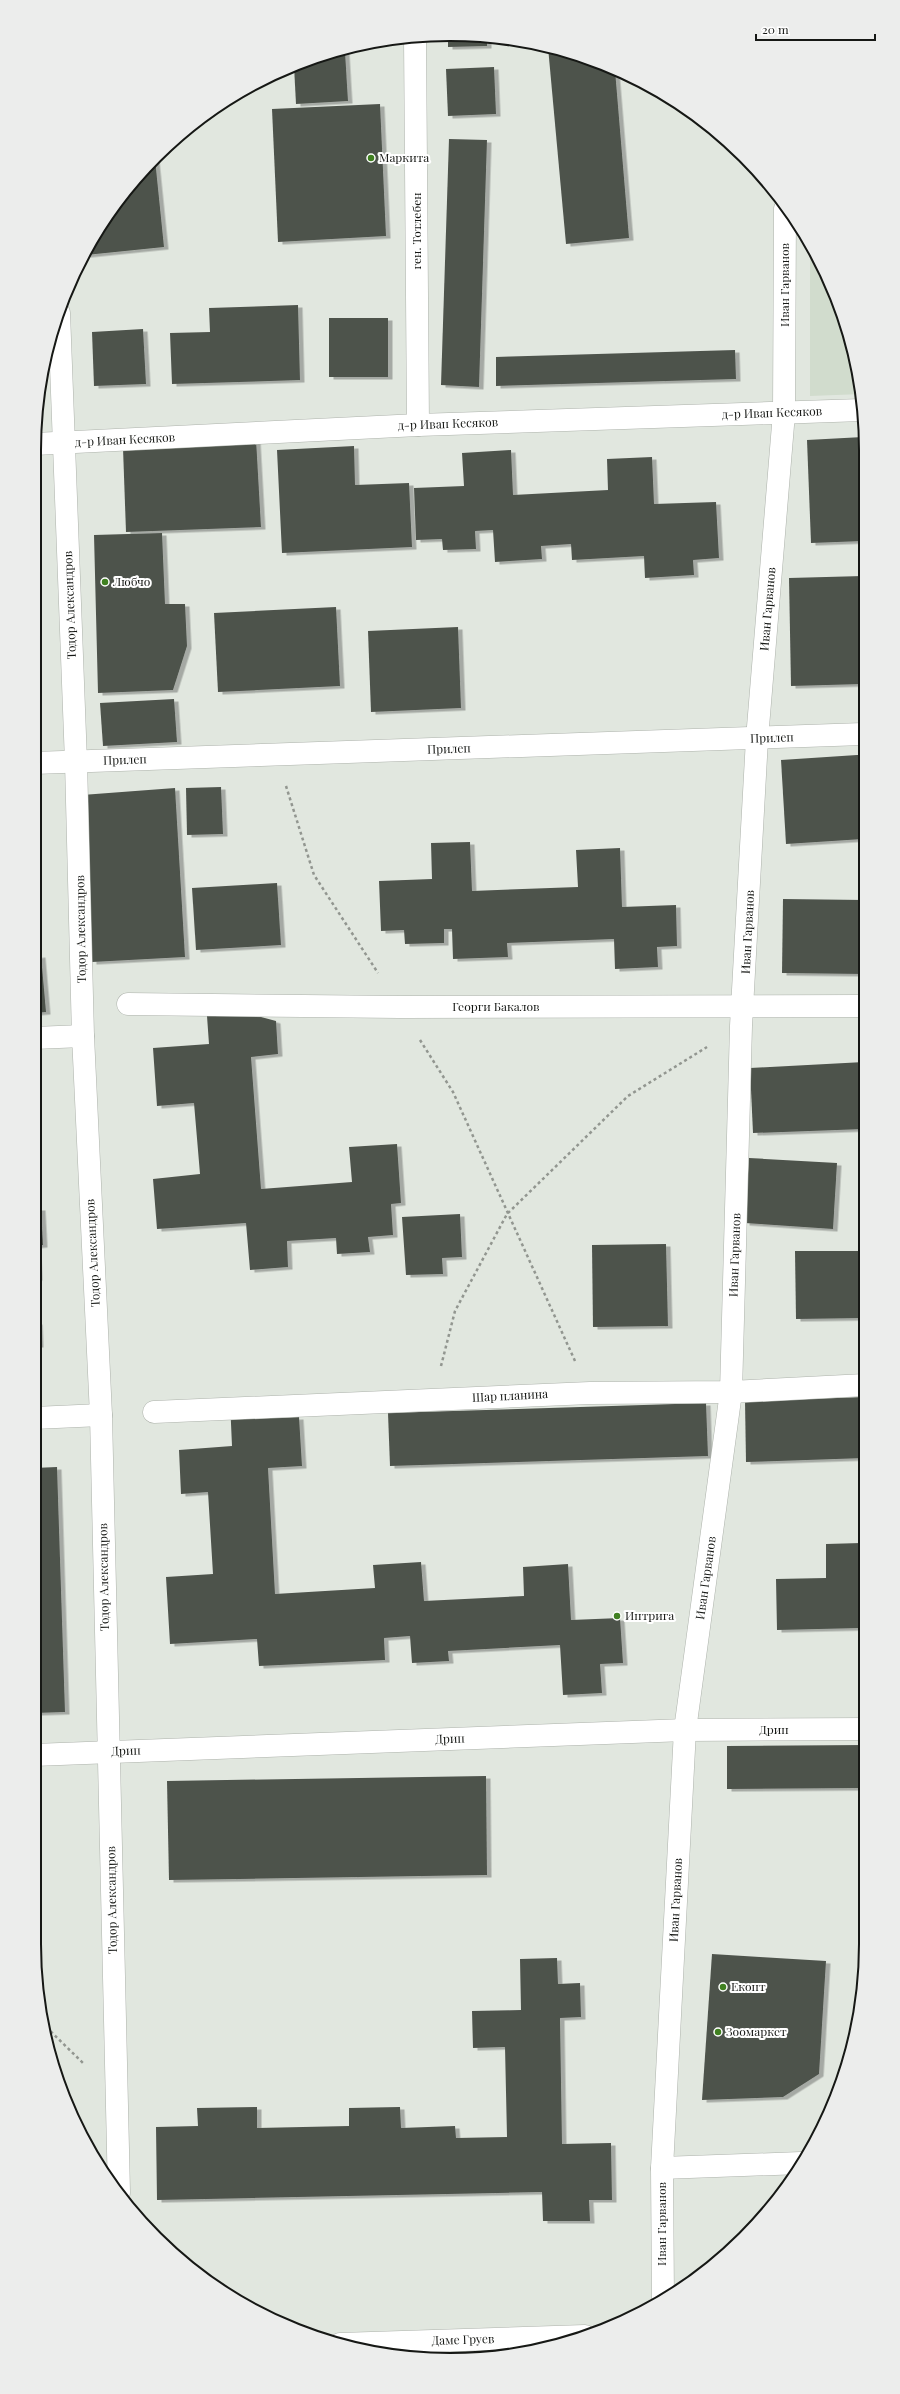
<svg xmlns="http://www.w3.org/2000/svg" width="900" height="2394" font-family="'Playfair Display',serif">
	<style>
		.built { fill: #d1dccd }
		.building { fill: #4e534c; filter: url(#shadow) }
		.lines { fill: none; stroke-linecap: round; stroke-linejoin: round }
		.minor-casing { stroke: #adb2ab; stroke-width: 23 }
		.path { stroke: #929690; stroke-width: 2.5; stroke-dasharray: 3 3; stroke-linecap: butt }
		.minor { stroke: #fff; stroke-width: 22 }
		.poi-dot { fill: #408021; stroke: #fff; stroke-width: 1.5 }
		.labels { text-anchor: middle; stroke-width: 4; stroke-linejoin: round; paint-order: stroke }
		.poi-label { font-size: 12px; fill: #161815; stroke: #fff; text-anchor: start }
		.street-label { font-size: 12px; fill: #161815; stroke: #fff }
		.rim { fill: none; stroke: #161815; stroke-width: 2 }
	</style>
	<defs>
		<filter id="shadow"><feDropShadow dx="4.5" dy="2.5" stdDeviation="0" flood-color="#0004"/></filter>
	</defs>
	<rect width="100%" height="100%" fill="#e1e7df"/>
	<path class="built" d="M 810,247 L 823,266 L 852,342 L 862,394 L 810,396 Z"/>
	<g class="building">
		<path d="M 477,35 L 487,36 L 487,46 L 448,47 L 448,36 Z"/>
		<path d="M 548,47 L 615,70 L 629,238 L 566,244 Z"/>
		<path d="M 345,52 L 348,101 L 296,104 L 294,66 L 316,56 Z"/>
		<path d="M 494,67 L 496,114 L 448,116 L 446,69 Z"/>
		<path d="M 380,104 L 386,236 L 278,242 L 272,109 Z"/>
		<path d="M 449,139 L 487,140 L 479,387 L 441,385 Z"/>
		<path d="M 155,159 L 164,247 L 86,255 L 86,252 L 120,197 Z"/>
		<path d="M 834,296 L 835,296 L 840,310 L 835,310 Z"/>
		<path d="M 298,305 L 300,380 L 172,384 L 170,333 L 210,332 L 209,308 Z"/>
		<rect x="329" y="318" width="59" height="59"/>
		<path d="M 143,329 L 146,384 L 94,386 L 92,332 Z"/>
		<path d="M 735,350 L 736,379 L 496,386 L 496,357 Z"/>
		<path d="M 863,437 L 863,541 L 811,543 L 807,440 Z"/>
		<path d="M 256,439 L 261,527 L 126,532 L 123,448 Z"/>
		<path d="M 354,446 L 355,485 L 409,483 L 412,547 L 282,553 L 277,450 Z"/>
		<path d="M 511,450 L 513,495 L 608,490 L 607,459 L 652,457 L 654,504 L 716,502 L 719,558 L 693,560 L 694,575 L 645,578 L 644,556 L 572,560 L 571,544 L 541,546 L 542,559 L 495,562 L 493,530 L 475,531 L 476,549 L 443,550 L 442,539 L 416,540 L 414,488 L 464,486 L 462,453 Z"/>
		<path d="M 162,533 L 165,604 L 185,604 L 187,646 L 173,690 L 98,693 L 94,535 Z"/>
		<path d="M 863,576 L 863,684 L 791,686 L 789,578 Z"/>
		<path d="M 336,607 L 340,686 L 218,692 L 214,613 Z"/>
		<path d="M 458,627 L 461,708 L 371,712 L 368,631 Z"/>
		<path d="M 34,660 L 37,727 L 34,727 Z"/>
		<path d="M 174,699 L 177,742 L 103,746 L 100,703 Z"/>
		<path d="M 857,755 L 863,755 L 863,839 L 786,844 L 781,760 Z"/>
		<path d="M 221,787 L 223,834 L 187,835 L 186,788 Z"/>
		<path d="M 175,788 L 185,957 L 92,962 L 82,795 Z"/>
		<path d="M 470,842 L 472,891 L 578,887 L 576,850 L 620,848 L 622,907 L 676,905 L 677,946 L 657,947 L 658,967 L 615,969 L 614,939 L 507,943 L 508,957 L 453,959 L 452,929 L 444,929 L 444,943 L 405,944 L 404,930 L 381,931 L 379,881 L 432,879 L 431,843 Z"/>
		<path d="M 277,883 L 281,945 L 196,950 L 192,888 Z"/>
		<path d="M 783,899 L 864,900 L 864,974 L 782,973 Z"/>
		<path d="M 41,955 L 46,1012 L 34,1013 L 34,956 Z"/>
		<path d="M 206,1002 L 276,1021 L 278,1054 L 251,1057 L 261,1189 L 352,1182 L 349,1147 L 397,1144 L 401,1203 L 391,1204 L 393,1235 L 368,1237 L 370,1252 L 337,1254 L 336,1238 L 287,1241 L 288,1267 L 250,1270 L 246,1223 L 157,1229 L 153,1179 L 200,1174 L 194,1103 L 157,1106 L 153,1048 L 209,1044 Z"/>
		<path d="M 864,1062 L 864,1129 L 753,1133 L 750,1068 Z"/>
		<path d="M 749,1158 L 837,1163 L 833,1229 L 745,1223 Z"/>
		<path d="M 34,1208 L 41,1208 L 43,1245 L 34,1246 Z"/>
		<path d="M 460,1214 L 462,1257 L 442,1258 L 443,1274 L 406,1275 L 402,1217 Z"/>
		<path d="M 666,1244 L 668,1326 L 593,1327 L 592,1245 Z"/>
		<path d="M 795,1251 L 864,1251 L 865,1318 L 796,1319 Z"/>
		<path d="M 34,1257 L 37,1257 L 38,1278 L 34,1279 Z"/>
		<path d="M 38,1322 L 39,1345 L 34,1345 L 34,1323 Z"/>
		<path d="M 865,1397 L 865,1458 L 746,1462 L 745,1401 Z"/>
		<path d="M 277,1399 L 278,1418 L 299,1417 L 302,1466 L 268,1468 L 275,1594 L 375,1588 L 373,1565 L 421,1562 L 424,1601 L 524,1596 L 523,1567 L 568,1564 L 571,1620 L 620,1618 L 623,1663 L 600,1664 L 602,1693 L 563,1695 L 560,1645 L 448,1651 L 449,1661 L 412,1663 L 410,1636 L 384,1638 L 385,1660 L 259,1666 L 257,1639 L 170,1644 L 166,1577 L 213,1574 L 208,1492 L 181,1494 L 179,1450 L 232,1446 L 230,1401 Z"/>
		<path d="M 706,1403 L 708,1456 L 390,1466 L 388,1413 Z"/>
		<path d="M 57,1467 L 65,1712 L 34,1713 L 34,1468 Z"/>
		<path d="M 861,1543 L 862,1585 L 865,1585 L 865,1653 L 861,1653 L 861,1628 L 777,1630 L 776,1579 L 826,1578 L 826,1544 Z"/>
		<path d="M 866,1745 L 866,1788 L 727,1789 L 727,1746 Z"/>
		<path d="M 486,1776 L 487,1875 L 169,1880 L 167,1781 Z"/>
		<path d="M 712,1954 L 826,1961 L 819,2074 L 783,2097 L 702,2100 Z"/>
		<path d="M 557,1958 L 558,1984 L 580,1983 L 581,2017 L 560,2018 L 562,2144 L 611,2143 L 612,2200 L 589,2200 L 590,2221 L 543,2221 L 542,2192 L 157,2200 L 156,2127 L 198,2126 L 197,2108 L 257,2107 L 257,2128 L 349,2126 L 349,2108 L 400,2107 L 401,2128 L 455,2126 L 456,2138 L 507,2137 L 505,2047 L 473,2048 L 472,2011 L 521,2010 L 520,1959 Z"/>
	</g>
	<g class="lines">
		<g class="minor-casing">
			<g id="minor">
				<path d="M 415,37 L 418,425"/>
				<path d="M 59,313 L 76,762 L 83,1036 L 101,1415 L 119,2193"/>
				<path d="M 35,444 L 418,425 L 862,410"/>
				<path d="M 34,763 L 863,734"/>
				<path d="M 128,1004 L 400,1007 L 864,1006"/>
				<path d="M 34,1038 L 83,1036"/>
				<path d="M 154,1412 L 590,1393 L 731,1392 L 865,1385"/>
				<path d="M 34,1418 L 101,1415"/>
				<path d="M 34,1755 L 685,1730 L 866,1729"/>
				<path d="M 662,2168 L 801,2163"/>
				<path d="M 663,2300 L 662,2168 L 685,1730 L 731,1392 L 741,1026 L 757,739 L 784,413 L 785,209"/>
				<path d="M 340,2344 L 585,2336"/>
			</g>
		</g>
		<g class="path">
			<path d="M 286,786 L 314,875 L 378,973"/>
			<path d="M 420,1040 L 453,1092 L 575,1361"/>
			<path d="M 441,1366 L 455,1311 L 507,1214 L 628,1096 L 707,1047"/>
			<path d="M 42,2023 L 83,2063"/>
		</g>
		<use href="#minor" class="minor"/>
	</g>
	<g class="poi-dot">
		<circle cx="371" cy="158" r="4"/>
		<circle cx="105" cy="582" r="4"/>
		<circle cx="617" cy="1616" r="4"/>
		<circle cx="723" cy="1987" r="4"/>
		<circle cx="718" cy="2032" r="4"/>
	</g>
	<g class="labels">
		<g class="poi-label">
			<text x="379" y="162">Маркита</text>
			<text x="113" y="586">Любчо</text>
			<text x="625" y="1620">Интрига</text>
			<text x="731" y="1991">Еконт</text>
			<text x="726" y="2036">Зоомаркет</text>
		</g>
		<g class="street-label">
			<text transform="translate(417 231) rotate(-90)" y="4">ген. Тотлебен</text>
			<text transform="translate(785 285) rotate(-90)" y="4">Иван Гарванов</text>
			<text transform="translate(772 413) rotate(-2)" y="4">д-р Иван Кесяков</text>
			<text transform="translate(448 424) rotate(-2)" y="4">д-р Иван Кесяков</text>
			<text transform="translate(125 440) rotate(-3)" y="4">д-р Иван Кесяков</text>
			<text transform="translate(70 605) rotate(-92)" y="4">Тодор Александров</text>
			<text transform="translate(768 609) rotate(-85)" y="4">Иван Гарванов</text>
			<text transform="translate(772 738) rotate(-2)" y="4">Прилеп</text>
			<text transform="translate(449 749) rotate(-2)" y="4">Прилеп</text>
			<text transform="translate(125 760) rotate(-2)" y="4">Прилеп</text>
			<text transform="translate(81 929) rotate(-91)" y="4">Тодор Александров</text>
			<text transform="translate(748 932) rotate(-87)" y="4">Иван Гарванов</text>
			<text x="496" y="1011">Георги Бакалов</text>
			<text transform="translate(93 1253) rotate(-93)" y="4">Тодор Александров</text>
			<text transform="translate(735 1255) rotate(-88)" y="4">Иван Гарванов</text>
			<text transform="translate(510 1396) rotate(-3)" y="4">Шар планина</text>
			<text transform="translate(104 1577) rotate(-91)" y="4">Тодор Александров</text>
			<text transform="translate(706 1578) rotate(-82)" y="4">Иван Гарванов</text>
			<text x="774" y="1734">Дрин</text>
			<text transform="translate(450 1739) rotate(-2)" y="4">Дрин</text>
			<text transform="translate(126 1751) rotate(-2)" y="4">Дрин</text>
			<text transform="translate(112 1900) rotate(-91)" y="4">Тодор Александров</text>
			<text transform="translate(676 1900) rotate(-87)" y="4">Иван Гарванов</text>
			<text transform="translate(662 2224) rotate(-90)" y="4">Иван Гарванов</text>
			<text transform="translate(463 2340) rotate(-2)" y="4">Даме Груев</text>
		</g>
	</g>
	<path d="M0 0H900V2394H0ZM450 41H450A409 409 0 0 1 859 450V1944A409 409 0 0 1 450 2353H450A409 409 0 0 1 41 1944V450A409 409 0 0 1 450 41Z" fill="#ecedec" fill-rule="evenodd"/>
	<path class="rim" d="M450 41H450A409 409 0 0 1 859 450V1944A409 409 0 0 1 450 2353H450A409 409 0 0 1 41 1944V450A409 409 0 0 1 450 41Z"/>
	<path d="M756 34v6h119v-6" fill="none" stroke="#161815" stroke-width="2"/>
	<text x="762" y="34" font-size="12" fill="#161815" stroke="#ffffff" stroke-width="3" paint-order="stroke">20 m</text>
</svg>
